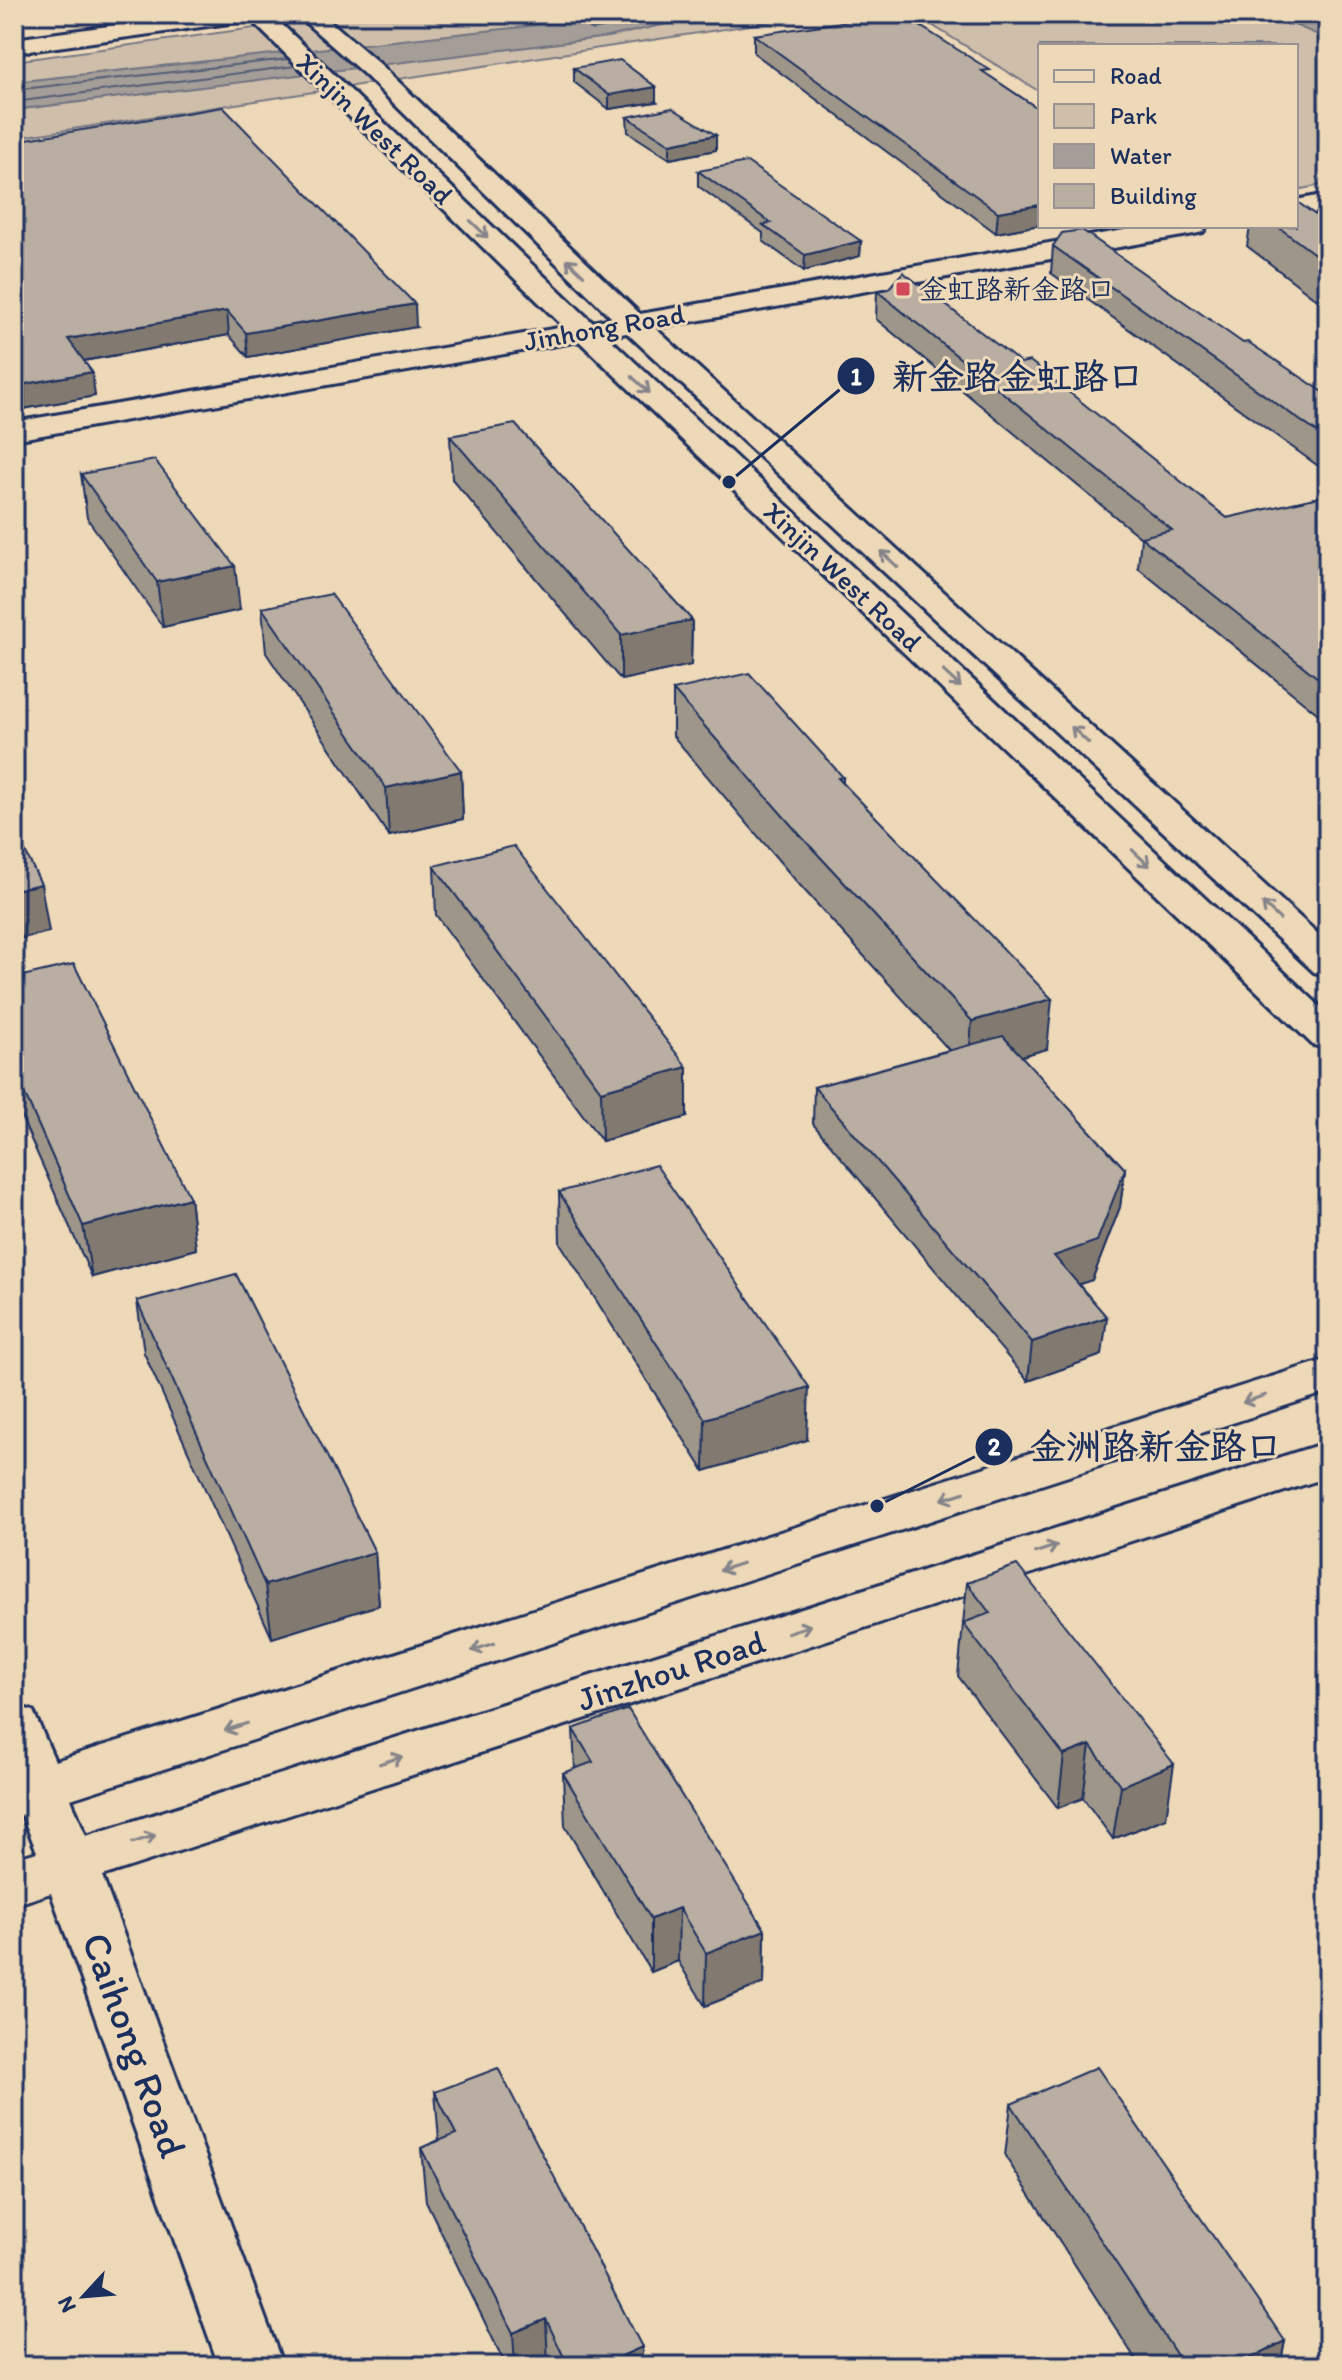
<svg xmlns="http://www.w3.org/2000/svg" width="1342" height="2380" font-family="Itim,'LXGW WenKai TC',sans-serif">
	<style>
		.green { fill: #cfbfaa; stroke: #757784; stroke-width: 2 }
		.water { fill: #a59e98; stroke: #6e7281; stroke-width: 2 }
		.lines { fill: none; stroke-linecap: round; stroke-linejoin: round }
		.shore { stroke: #525b75; stroke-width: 2 }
		.secondary-casing { stroke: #1b2f5e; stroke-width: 6 }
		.secondary { fill: #edd8b7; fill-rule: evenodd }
		.wall { fill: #9f968a; stroke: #1b2f5e; stroke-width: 2 }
		.shaded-wall { fill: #827a71; stroke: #1b2f5e; stroke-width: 2 }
		.building { fill: #b9aea1; stroke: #1b2f5e; stroke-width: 2 }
		.oneway { stroke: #84848a }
		.poi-dot { fill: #d1495b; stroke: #edd8b7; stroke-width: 3 }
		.labels { text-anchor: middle; stroke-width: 6; stroke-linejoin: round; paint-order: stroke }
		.far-street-label { font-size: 28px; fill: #1b2f5e; stroke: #edd8b7 }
		.far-poi-label { font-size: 28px; fill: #1b2f5e; stroke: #edd8b7; text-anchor: start }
		.street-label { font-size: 34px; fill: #1b2f5e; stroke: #edd8b7 }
		.near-street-label { font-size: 40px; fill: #1b2f5e; stroke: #edd8b7 }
		.leader { fill: none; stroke: #1b2f5e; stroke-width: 3 }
		.callout-dot { fill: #1b2f5e; stroke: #edd8b7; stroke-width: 3 }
		.mark-label { font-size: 24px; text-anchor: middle; font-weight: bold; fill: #fff }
		.callout-label { font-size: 36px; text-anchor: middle; font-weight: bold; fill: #1b2f5e; stroke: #edd8b7; stroke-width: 6; stroke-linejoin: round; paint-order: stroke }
	</style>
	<rect width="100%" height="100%" fill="#edd8b7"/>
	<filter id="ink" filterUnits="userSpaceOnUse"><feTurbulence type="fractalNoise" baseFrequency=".0125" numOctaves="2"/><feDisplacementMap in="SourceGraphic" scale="16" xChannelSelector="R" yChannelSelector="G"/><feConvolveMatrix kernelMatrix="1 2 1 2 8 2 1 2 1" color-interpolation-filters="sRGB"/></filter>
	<g filter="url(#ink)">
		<g class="green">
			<path d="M 357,14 L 822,14 L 14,138 L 14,61 Z"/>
			<path d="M 914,14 L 1328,14 L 1328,184 L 1296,190 L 1296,46 L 1040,46 L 1040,92 Z"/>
		</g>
		<g class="water">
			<path d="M 601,14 L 711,14 L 608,37 L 14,110 L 14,82 L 522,27 Z"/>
			<path d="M 1268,14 L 1328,14 L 1328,39 Z"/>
		</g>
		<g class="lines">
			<g class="shore">
				<path d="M 593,14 L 588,26 L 592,30 L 674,14"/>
				<path d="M 14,90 L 288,59"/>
				<path d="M 14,102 L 295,66"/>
			</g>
			<g class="secondary-casing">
				<g id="secondary">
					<path d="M 196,14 L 271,14 L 592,322 L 612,318 L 364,74 L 296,14 L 322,14 L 380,64 L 640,314 L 1147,226 L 1207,226 L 1203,232 L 1194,234 L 655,328 L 1328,943 L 1328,976 L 1314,972 L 627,333 L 607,336 L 1328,1014 L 1328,1048 L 1313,1045 L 579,341 L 14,440 L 14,422 L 564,327 L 251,20 L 14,53 L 14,39 Z"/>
					<path d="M 1328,194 L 1328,210 L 1296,216 L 1296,200 Z"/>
					<path d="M 1328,1359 L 1328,1392 L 71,1799 L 86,1836 L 1328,1442 L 1328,1477 L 102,1876 L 283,2366 L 219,2366 L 51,1893 L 14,1905 L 14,1859 L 37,1852 L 22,1815 L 14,1817 L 14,1705 L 33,1711 L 55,1761 Z"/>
				</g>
			</g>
			<use href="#secondary" class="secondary"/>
		</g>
		<g class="wall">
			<path d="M 754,35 L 989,76 L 1040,110 L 1040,225 L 996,233 L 754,53 Z"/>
			<path d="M 574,68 L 656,102 L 609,109 L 574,82 Z"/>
			<path d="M 627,117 L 716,135 L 716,150 L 670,159 L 628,132 Z"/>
			<path d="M 14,141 L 416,327 L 248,357 L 229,335 L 84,361 L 95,396 L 23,409 L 14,395 Z"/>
			<path d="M 698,171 L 861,241 L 860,256 L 804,271 L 763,241 L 763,233 L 698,186 Z"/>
			<path d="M 1328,224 L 1328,305 L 1324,305 L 1247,246 L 1250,226 L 1296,226 Z"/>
			<path d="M 1053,246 L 1243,343 L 1328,395 L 1328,473 L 1051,273 Z"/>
			<path d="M 877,291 L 1021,363 L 1227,518 L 1328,495 L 1328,722 L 1138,568 L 1141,538 L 876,319 Z"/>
			<path d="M 450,436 L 692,620 L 691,665 L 621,680 L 452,479 Z"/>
			<path d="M 81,474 L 240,610 L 163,627 L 87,518 Z"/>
			<path d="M 262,608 L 461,771 L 463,819 L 389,836 L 266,653 Z"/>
			<path d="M 673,690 L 843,777 L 843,783 L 1047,1049 L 1021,1056 L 1125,1169 L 1120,1207 L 1092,1280 L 1079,1284 L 1102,1355 L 1028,1381 L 813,1124 L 814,1087 L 949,1050 L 797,882 L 673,736 Z"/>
			<path d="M 434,866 L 687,1117 L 602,1141 L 436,915 Z"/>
			<path d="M 14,978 L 190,1198 L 196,1249 L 92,1277 L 14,1101 Z"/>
			<path d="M 559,1192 L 807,1440 L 704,1471 L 560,1243 Z"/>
			<path d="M 137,1301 L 375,1552 L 379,1605 L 272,1638 L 144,1353 Z"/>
			<path d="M 967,1583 L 1166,1818 L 1113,1839 L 1083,1798 L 1058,1808 L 958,1676 Z"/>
			<path d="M 573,1729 L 765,1930 L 764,1983 L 705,2006 L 678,1961 L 651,1972 L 565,1826 L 563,1773 L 575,1769 Z"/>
			<path d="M 435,2092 L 642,2347 L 642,2366 L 506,2366 L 426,2201 L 421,2148 L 439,2140 Z"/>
			<path d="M 1011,2104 L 1285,2341 L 1280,2366 L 1140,2366 L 1005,2156 Z"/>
		</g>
		<g class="shaded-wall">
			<path d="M 656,87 L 656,102 L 609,109 L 609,95 Z"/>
			<path d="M 716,135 L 716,150 L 670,159 L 670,144 Z"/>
			<path d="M 1040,205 L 1040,225 L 996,233 L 998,212 Z"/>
			<path d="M 861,241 L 860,256 L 804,271 L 805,255 Z"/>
			<path d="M 1328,278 L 1328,305 L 1324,305 Z"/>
			<path d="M 415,304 L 416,327 L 248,357 L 246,333 Z"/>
			<path d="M 227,311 L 229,335 L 71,363 L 68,339 Z"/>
			<path d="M 92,372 L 95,396 L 23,409 L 20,385 Z"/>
			<path d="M 235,566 L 240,610 L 163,627 L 157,582 Z"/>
			<path d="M 692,620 L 691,665 L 621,680 L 621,635 Z"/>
			<path d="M 461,771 L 463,819 L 389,836 L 386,788 Z"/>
			<path d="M 41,884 L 49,932 L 14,940 L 14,890 Z"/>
			<path d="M 1052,999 L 1047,1049 L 968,1071 L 972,1021 Z"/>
			<path d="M 687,1067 L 687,1117 L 602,1141 L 601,1091 Z"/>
			<path d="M 1125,1169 L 1120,1207 L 1092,1280 L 1050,1294 L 1054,1256 Z"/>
			<path d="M 190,1198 L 196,1249 L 92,1277 L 83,1226 Z"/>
			<path d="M 1107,1317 L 1102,1355 L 1028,1381 L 1032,1342 Z"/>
			<path d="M 809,1387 L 807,1440 L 704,1471 L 705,1419 Z"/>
			<path d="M 375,1552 L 379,1605 L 272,1638 L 265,1585 Z"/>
			<path d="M 1090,1745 L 1083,1798 L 1058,1808 L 1064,1755 Z"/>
			<path d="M 1174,1764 L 1166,1818 L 1113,1839 L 1121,1786 Z"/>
			<path d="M 679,1908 L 678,1961 L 651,1972 L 651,1919 Z"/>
			<path d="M 765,1930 L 764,1983 L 705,2006 L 706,1953 Z"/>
			<path d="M 546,2319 L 548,2366 L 515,2366 L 513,2333 Z"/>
			<path d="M 1285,2341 L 1280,2366 L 1234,2366 Z"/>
			<path d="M 642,2347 L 642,2366 L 599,2366 Z"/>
		</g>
		<g class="building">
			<path d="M 895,14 L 901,14 L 990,70 L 982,71 L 1040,110 L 1040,205 L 998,212 L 754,35 Z"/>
			<path d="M 620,60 L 656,87 L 609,95 L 574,68 Z"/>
			<path d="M 223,107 L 415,304 L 246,333 L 227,311 L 68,339 L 92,372 L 20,385 L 14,376 L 14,141 Z"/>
			<path d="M 672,108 L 716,135 L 670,144 L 627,117 Z"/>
			<path d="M 747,162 L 861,241 L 805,255 L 763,225 L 771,223 L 698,171 Z"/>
			<path d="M 1296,201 L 1328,224 L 1328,264 L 1277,226 L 1296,226 Z"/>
			<path d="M 1082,230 L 1243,343 L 1248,342 L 1328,395 L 1328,440 L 1053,246 L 1062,233 Z"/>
			<path d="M 903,272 L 1021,363 L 1030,361 L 1227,518 L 1328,495 L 1328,686 L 1141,537 L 1172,530 L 877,291 L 888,289 Z"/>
			<path d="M 515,424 L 692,620 L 621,635 L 450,436 Z"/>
			<path d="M 155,460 L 235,566 L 157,582 L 81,474 Z"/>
			<path d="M 331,594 L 461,771 L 386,788 L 262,608 Z"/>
			<path d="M 749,673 L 843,777 L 838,778 L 1052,999 L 972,1021 L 799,834 L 673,690 Z"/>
			<path d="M 14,829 L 41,884 L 14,890 Z"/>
			<path d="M 514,846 L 687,1067 L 601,1091 L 434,866 Z"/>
			<path d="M 74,964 L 190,1198 L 83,1226 L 14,1070 L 14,978 Z"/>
			<path d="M 1003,1036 L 1125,1169 L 1097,1241 L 1054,1256 L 1107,1317 L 1032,1342 L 814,1087 Z"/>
			<path d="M 656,1165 L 809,1387 L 705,1419 L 559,1192 Z"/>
			<path d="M 236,1274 L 375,1552 L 265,1585 L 137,1301 Z"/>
			<path d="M 1017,1565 L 1174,1764 L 1121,1786 L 1090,1745 L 1064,1755 L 963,1623 L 990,1613 L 967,1583 Z"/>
			<path d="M 628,1709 L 765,1930 L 706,1953 L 679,1908 L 651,1919 L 563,1773 L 593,1762 L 573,1729 Z"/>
			<path d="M 1097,2067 L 1285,2341 L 1234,2366 L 1184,2366 L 1011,2104 Z"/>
			<path d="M 498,2068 L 642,2347 L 599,2366 L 568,2366 L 546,2319 L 513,2333 L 421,2148 L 456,2134 L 435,2092 Z"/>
		</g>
		<defs><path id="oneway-shaft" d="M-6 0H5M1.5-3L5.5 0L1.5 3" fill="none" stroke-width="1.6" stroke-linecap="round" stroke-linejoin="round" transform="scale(2)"/></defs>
		<g class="oneway">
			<use href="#oneway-shaft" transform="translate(479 229) rotate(44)"/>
			<use href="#oneway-shaft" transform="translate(575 267) rotate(-136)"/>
			<use href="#oneway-shaft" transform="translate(641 385) rotate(43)"/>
			<use href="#oneway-shaft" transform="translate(889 559) rotate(-137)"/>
			<use href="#oneway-shaft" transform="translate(952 679) rotate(43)"/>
			<use href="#oneway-shaft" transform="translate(1080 735) rotate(-137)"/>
			<use href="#oneway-shaft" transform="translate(1141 858) rotate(43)"/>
			<use href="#oneway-shaft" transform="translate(1271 911) rotate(-137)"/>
			<use href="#oneway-shaft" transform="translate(1254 1399) rotate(162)"/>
			<use href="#oneway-shaft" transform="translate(953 1496) rotate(162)"/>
			<use href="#oneway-shaft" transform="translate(1046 1549) rotate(-18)"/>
			<use href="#oneway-shaft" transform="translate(731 1567) rotate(162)"/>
			<use href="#oneway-shaft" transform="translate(799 1629) rotate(-18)"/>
			<use href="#oneway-shaft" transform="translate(483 1647) rotate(162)"/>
			<use href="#oneway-shaft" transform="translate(236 1727) rotate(162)"/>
			<use href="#oneway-shaft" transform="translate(391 1760) rotate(-18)"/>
			<use href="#oneway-shaft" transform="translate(144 1839) rotate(-18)"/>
		</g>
	</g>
	<rect class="poi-dot" x="895" y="281" width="16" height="16" rx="4"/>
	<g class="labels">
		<g class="far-street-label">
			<text transform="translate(375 128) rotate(44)" y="10">Xinjin West Road</text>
			<text transform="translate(604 327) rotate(-10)" y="10">Jinhong Road</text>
			<text transform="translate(843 576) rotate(43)" y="10">Xinjin West Road</text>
		</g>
		<g class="far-poi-label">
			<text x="919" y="299">金虹路新金路口</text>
		</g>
		<g class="street-label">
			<text transform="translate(671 1670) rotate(-18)" y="12">Jinzhou Road</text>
		</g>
		<g class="near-street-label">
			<text transform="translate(135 2045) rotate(70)" y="14">Caihong Road</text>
		</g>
	</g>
	<path class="leader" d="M729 482L856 376M877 1506L994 1447"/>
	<g class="callout-dot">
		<circle cx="729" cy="482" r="8"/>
		<circle cx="877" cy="1506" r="8"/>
		<circle cx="856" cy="376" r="20"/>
		<circle cx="994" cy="1447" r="20"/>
	</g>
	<g class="mark-label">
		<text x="856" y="385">1</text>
		<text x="994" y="1455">2</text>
	</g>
	<g class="callout-label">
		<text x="1018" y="389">新金路金虹路口</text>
		<text x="1156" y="1459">金洲路新金路口</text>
	</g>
	<rect width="1342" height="2380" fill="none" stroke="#edd8b7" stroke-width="48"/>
	<rect x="24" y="24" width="1294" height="2332" fill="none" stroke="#1b2f5e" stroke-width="3" filter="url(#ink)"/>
	<rect x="1038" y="44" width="260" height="184" fill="#edd8b7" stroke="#999493" stroke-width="2"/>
	<rect x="1054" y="70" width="40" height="12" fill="#edd8b7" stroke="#999493" stroke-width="2"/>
	<text x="1110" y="84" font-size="24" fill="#1b2f5e">Road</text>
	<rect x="1054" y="104" width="40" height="24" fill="#cfbfaa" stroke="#999493" stroke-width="2"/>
	<text x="1110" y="124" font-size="24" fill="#1b2f5e">Park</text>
	<rect x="1054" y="144" width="40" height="24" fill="#a59e98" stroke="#999493" stroke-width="2"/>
	<text x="1110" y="164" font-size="24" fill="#1b2f5e">Water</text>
	<rect x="1054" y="184" width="40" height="24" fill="#b9aea1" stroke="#999493" stroke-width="2"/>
	<text x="1110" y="204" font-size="24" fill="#1b2f5e">Building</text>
	<g transform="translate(84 2296) rotate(244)" stroke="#edd8b7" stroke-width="6" paint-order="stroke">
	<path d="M0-6L14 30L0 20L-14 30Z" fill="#1b2f5e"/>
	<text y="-12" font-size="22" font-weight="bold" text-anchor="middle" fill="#1b2f5e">N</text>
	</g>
</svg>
